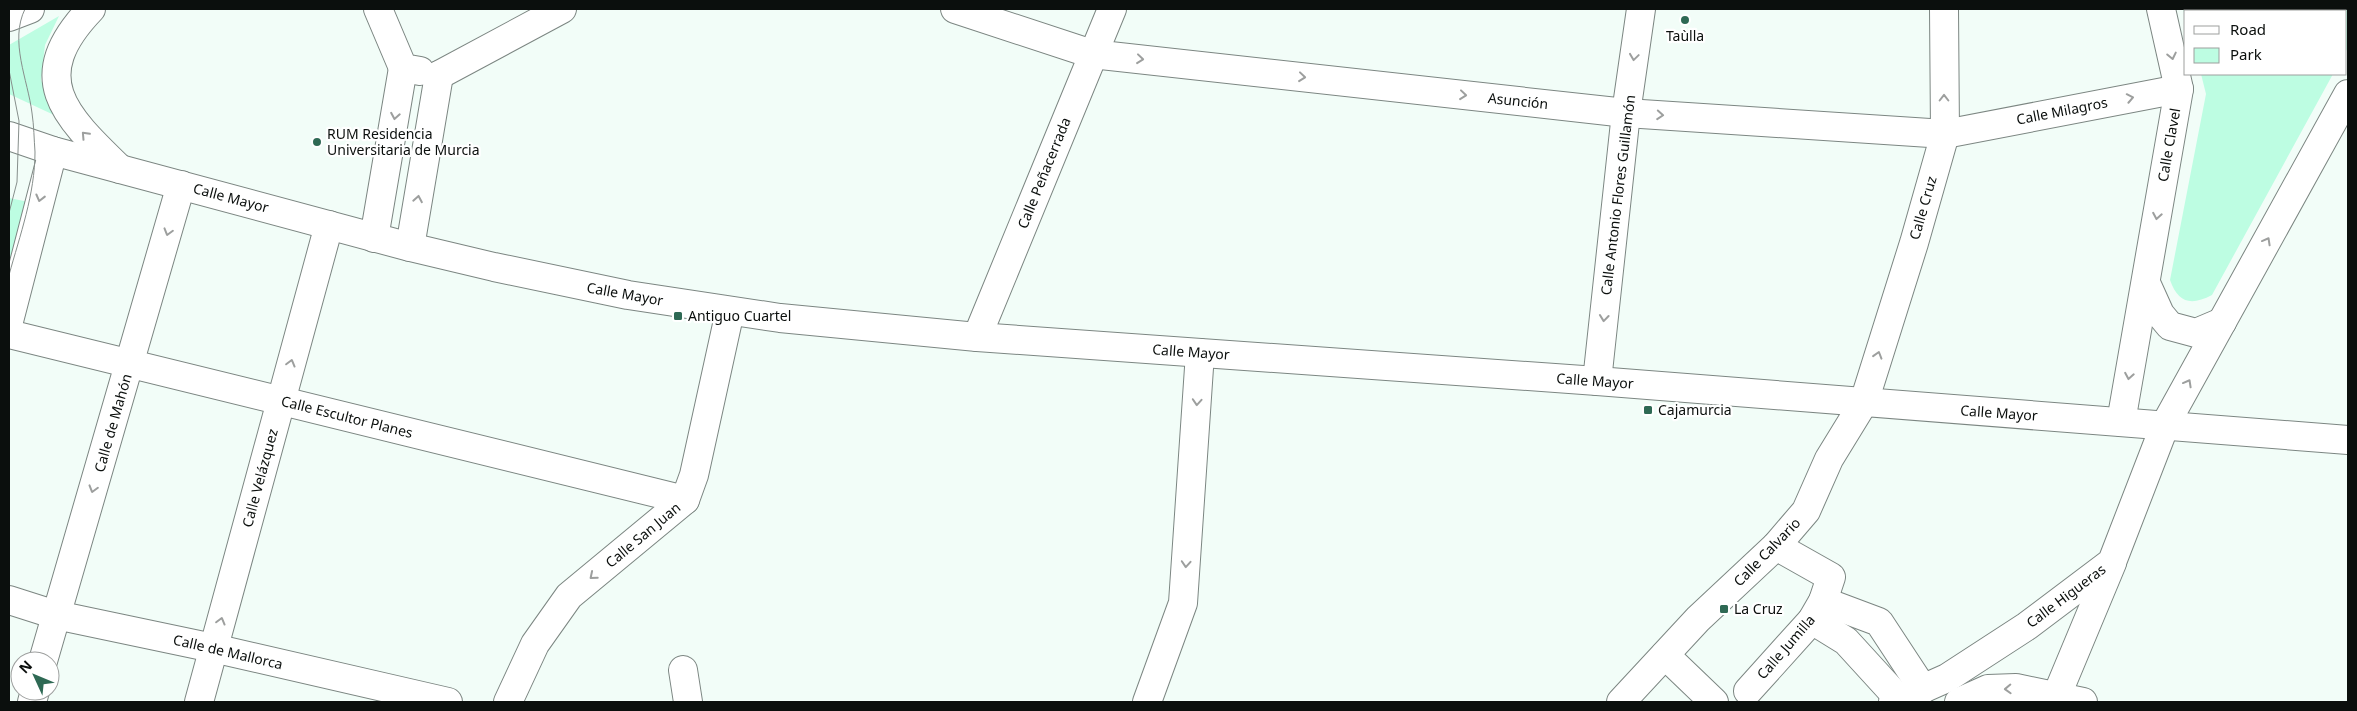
<svg xmlns="http://www.w3.org/2000/svg" width="2357" height="711" font-family="'Noto Sans',sans-serif">
	<style>
		.green { fill: #bdfde2 }
		.lines { fill: none; stroke-linecap: round; stroke-linejoin: round }
		.minor-casing { stroke: #7c8682; stroke-width: 30 }
		.major-casing { stroke: #7c8682; stroke-width: 30 }
		.minor { stroke: #fff; stroke-width: 28 }
		.major { stroke: #fff; stroke-width: 28 }
		.tram { stroke: #878f8c; stroke-width: 1 }
		.oneway { stroke: #9d9f9e }
		.poi-dot { fill: #2e6954; stroke: #fff; stroke-width: 2 }
		.labels { text-anchor: middle; stroke-width: 4.5; stroke-linejoin: round; paint-order: stroke }
		.poi-label { font-size: 14px; fill: #0b0f0d; stroke: #fff; text-anchor: start }
		.street-label { font-size: 14px; fill: #0b0f0d; stroke: #fff }
	</style>
	<rect width="100%" height="100%" fill="#f2fdf8"/>
	<g class="green">
		<path d="M 2183,9 L 2348,9 L 2348,47 L 2346,51 L 2346,11 L 2186,11 L 2186,20 Z"/>
		<path d="M 59,16 L 45,45 L 41,80 L 54,115 L 9,94 L 9,45 Z"/>
		<path d="M 2201,74 L 2333,74 L 2212,295 C 2191,306 2178,303 2170,280 L 2206,94 Z"/>
		<path d="M 9,198 L 34,203 L 9,297 Z"/>
	</g>
	<g class="lines">
		<g class="minor-casing">
			<g id="minor">
				<path d="M 91,9 C 25,78 64,115 120,169"/>
				<path d="M 378,9 L 403,68 L 420,71"/>
				<path d="M 955,9 L 1092,54 L 1626,113 L 1945,134 L 2179,89"/>
				<path d="M 439,75 L 562,9"/>
				<path d="M 374,238 L 403,68"/>
				<path d="M 410,247 L 439,75"/>
				<path d="M 2146,283 L 2160,314 L 2170,326 L 2196,333 L 2222,322"/>
				<path d="M 9,321 L 53,151"/>
				<path d="M 9,334 L 685,500"/>
				<path d="M 977,337 L 1112,9"/>
				<path d="M 1597,381 L 1626,113 L 1641,9"/>
				<path d="M 1864,402 L 1914,243 L 1945,134 L 1944,9"/>
				<path d="M 2121,422 L 2179,89 L 2161,9"/>
				<path d="M 9,600 L 56,615 L 213,648 L 448,702"/>
				<path d="M 1823,601 L 1879,622 L 1923,689"/>
				<path d="M 1812,620 L 1846,641 L 1899,699"/>
				<path d="M 1665,655 L 1714,702"/>
				<path d="M 43,661 L 181,185"/>
				<path d="M 683,670 L 688,702"/>
				<path d="M 1748,691 L 1812,620 L 1823,601 L 1831,577 L 1776,546"/>
				<path d="M 32,702 L 35,691"/>
				<path d="M 199,702 L 329,225"/>
				<path d="M 508,702 L 535,644 L 569,596 L 685,500 L 694,475 L 730,311"/>
				<path d="M 1147,702 L 1183,603 L 1200,353"/>
				<path d="M 1893,702 L 1947,678 L 2027,626 L 2112,562 L 2165,425 L 2348,94"/>
				<path d="M 1959,702 L 1988,689 L 2016,688 L 2083,702"/>
				<path d="M 2054,702 L 2112,563"/>
			</g>
		</g>
		<g class="major-casing">
			<g id="major">
				<path d="M 9,17 L 30,9"/>
				<path d="M 9,136 L 53,151 L 120,169 L 410,247 L 494,267 L 628,295 L 780,318 L 977,337 L 1597,381 L 2348,440"/>
				<path d="M 1621,702 L 1698,619 L 1776,546 L 1806,511 L 1829,459 L 1864,402"/>
			</g>
		</g>
		<use href="#minor" class="minor"/>
		<use href="#major" class="major"/>
		<g class="tram">
			<path d="M 9,70 L 19,121 L 17,182 L 9,213"/>
			<path d="M 9,275 C 20,235 35,194 35,152 C 34,139 34,126 32,113 C 28,80 9,41 25,9"/>
		</g>
	</g>
	<defs><path id="oneway-chevron" d="M-2-3.5L2.5 0L-2 3.5" fill="none" stroke-width="1.6" stroke-linecap="round" stroke-linejoin="round" transform="scale(1.25)"/></defs>
	<g class="oneway">
		<use href="#oneway-chevron" transform="translate(2172 56) rotate(78)"/>
		<use href="#oneway-chevron" transform="translate(1634 57) rotate(98)"/>
		<use href="#oneway-chevron" transform="translate(1140 59) rotate(6)"/>
		<use href="#oneway-chevron" transform="translate(1302 77) rotate(6)"/>
		<use href="#oneway-chevron" transform="translate(1463 95) rotate(6)"/>
		<use href="#oneway-chevron" transform="translate(1944 98) rotate(-90)"/>
		<use href="#oneway-chevron" transform="translate(2130 98) rotate(-11)"/>
		<use href="#oneway-chevron" transform="translate(1660 115) rotate(4)"/>
		<use href="#oneway-chevron" transform="translate(395 116) rotate(100)"/>
		<use href="#oneway-chevron" transform="translate(85 135) rotate(-133)"/>
		<use href="#oneway-chevron" transform="translate(40 198) rotate(104)"/>
		<use href="#oneway-chevron" transform="translate(418 199) rotate(-80)"/>
		<use href="#oneway-chevron" transform="translate(2157 216) rotate(100)"/>
		<use href="#oneway-chevron" transform="translate(168 232) rotate(106)"/>
		<use href="#oneway-chevron" transform="translate(2267 241) rotate(-61)"/>
		<use href="#oneway-chevron" transform="translate(1604 318) rotate(96)"/>
		<use href="#oneway-chevron" transform="translate(1878 355) rotate(-73)"/>
		<use href="#oneway-chevron" transform="translate(291 363) rotate(-75)"/>
		<use href="#oneway-chevron" transform="translate(2129 376) rotate(100)"/>
		<use href="#oneway-chevron" transform="translate(2188 383) rotate(-61)"/>
		<use href="#oneway-chevron" transform="translate(1197 402) rotate(94)"/>
		<use href="#oneway-chevron" transform="translate(93 489) rotate(106)"/>
		<use href="#oneway-chevron" transform="translate(1186 564) rotate(94)"/>
		<use href="#oneway-chevron" transform="translate(593 576) rotate(140)"/>
		<use href="#oneway-chevron" transform="translate(221 621) rotate(-75)"/>
		<use href="#oneway-chevron" transform="translate(2008 689) rotate(178)"/>
	</g>
	<g class="poi-dot">
		<circle cx="1685" cy="20" r="5"/>
		<circle cx="317" cy="142" r="5"/>
		<rect x="673" y="311" width="10" height="10" rx="2.5"/>
		<rect x="1643" y="405" width="10" height="10" rx="2.5"/>
		<rect x="1719" y="604" width="10" height="10" rx="2.5"/>
	</g>
	<g class="labels">
		<g class="poi-label">
			<text x="1685" y="41" text-anchor="middle">Taùlla</text>
			<text x="327" y="139">RUM Residencia<tspan x="327" dy="16">Universitaria de Murcia</tspan></text>
			<text x="688" y="321">Antiguo Cuartel</text>
			<text x="1658" y="415">Cajamurcia</text>
			<text x="1734" y="614">La Cruz</text>
		</g>
		<g class="street-label">
			<text transform="translate(1518 101) rotate(6)" y="5">Asunción</text>
			<text transform="translate(2062 111) rotate(-11)" y="5">Calle Milagros</text>
			<text transform="translate(2169 145) rotate(-80)" y="5">Calle Clavel</text>
			<text transform="translate(1044 173) rotate(-68)" y="5">Calle Peñacerrada</text>
			<text transform="translate(1618 195) rotate(-83)" y="5">Calle Antonio Flores Guillamón</text>
			<text transform="translate(231 198) rotate(15)" y="5">Calle Mayor</text>
			<text transform="translate(1923 208) rotate(-74)" y="5">Calle Cruz</text>
			<text transform="translate(625 294) rotate(10)" y="5">Calle Mayor</text>
			<text transform="translate(1191 352) rotate(4)" y="5">Calle Mayor</text>
			<text transform="translate(1595 381) rotate(4)" y="5">Calle Mayor</text>
			<text transform="translate(1999 413) rotate(4)" y="5">Calle Mayor</text>
			<text transform="translate(347 417) rotate(14)" y="5">Calle Escultor Planes</text>
			<text transform="translate(113 423) rotate(-74)" y="5">Calle de Mahón</text>
			<text transform="translate(260 478) rotate(-75)" y="5">Calle Velázquez</text>
			<text transform="translate(643 535) rotate(-40)" y="5">Calle San Juan</text>
			<text transform="translate(1767 552) rotate(-46)" y="5">Calle Calvario</text>
			<text transform="translate(2066 596) rotate(-37)" y="5">Calle Higueras</text>
			<text transform="translate(1786 647) rotate(-49)" y="5">Calle Jumilla</text>
			<text transform="translate(228 652) rotate(13)" y="5">Calle de Mallorca</text>
		</g>
	</g>
	<rect width="2357" height="711" fill="none" stroke="#0b0f0d" stroke-width="20"/>
	<rect x="2184" y="10" width="162" height="65" fill="#ffffff" stroke="#9d9f9e"/>
	<rect x="2194" y="26" width="25" height="8" fill="#ffffff" stroke="#9d9f9e"/>
	<text x="2230" y="35" font-size="15" fill="#0b0f0d">Road</text>
	<rect x="2194" y="48" width="25" height="15" fill="#bdfde2" stroke="#9d9f9e"/>
	<text x="2230" y="60" font-size="15" fill="#0b0f0d">Park</text>
	<g transform="translate(35 676) rotate(314)"><circle r="24" fill="#ffffff" stroke="#9d9f9e"/>
	<path d="M0-4L9 19L0 12L-9 19Z" fill="#2e6954"/>
	<text y="-8" font-size="14" font-weight="bold" text-anchor="middle" fill="#0b0f0d">N</text>
	</g>
</svg>
